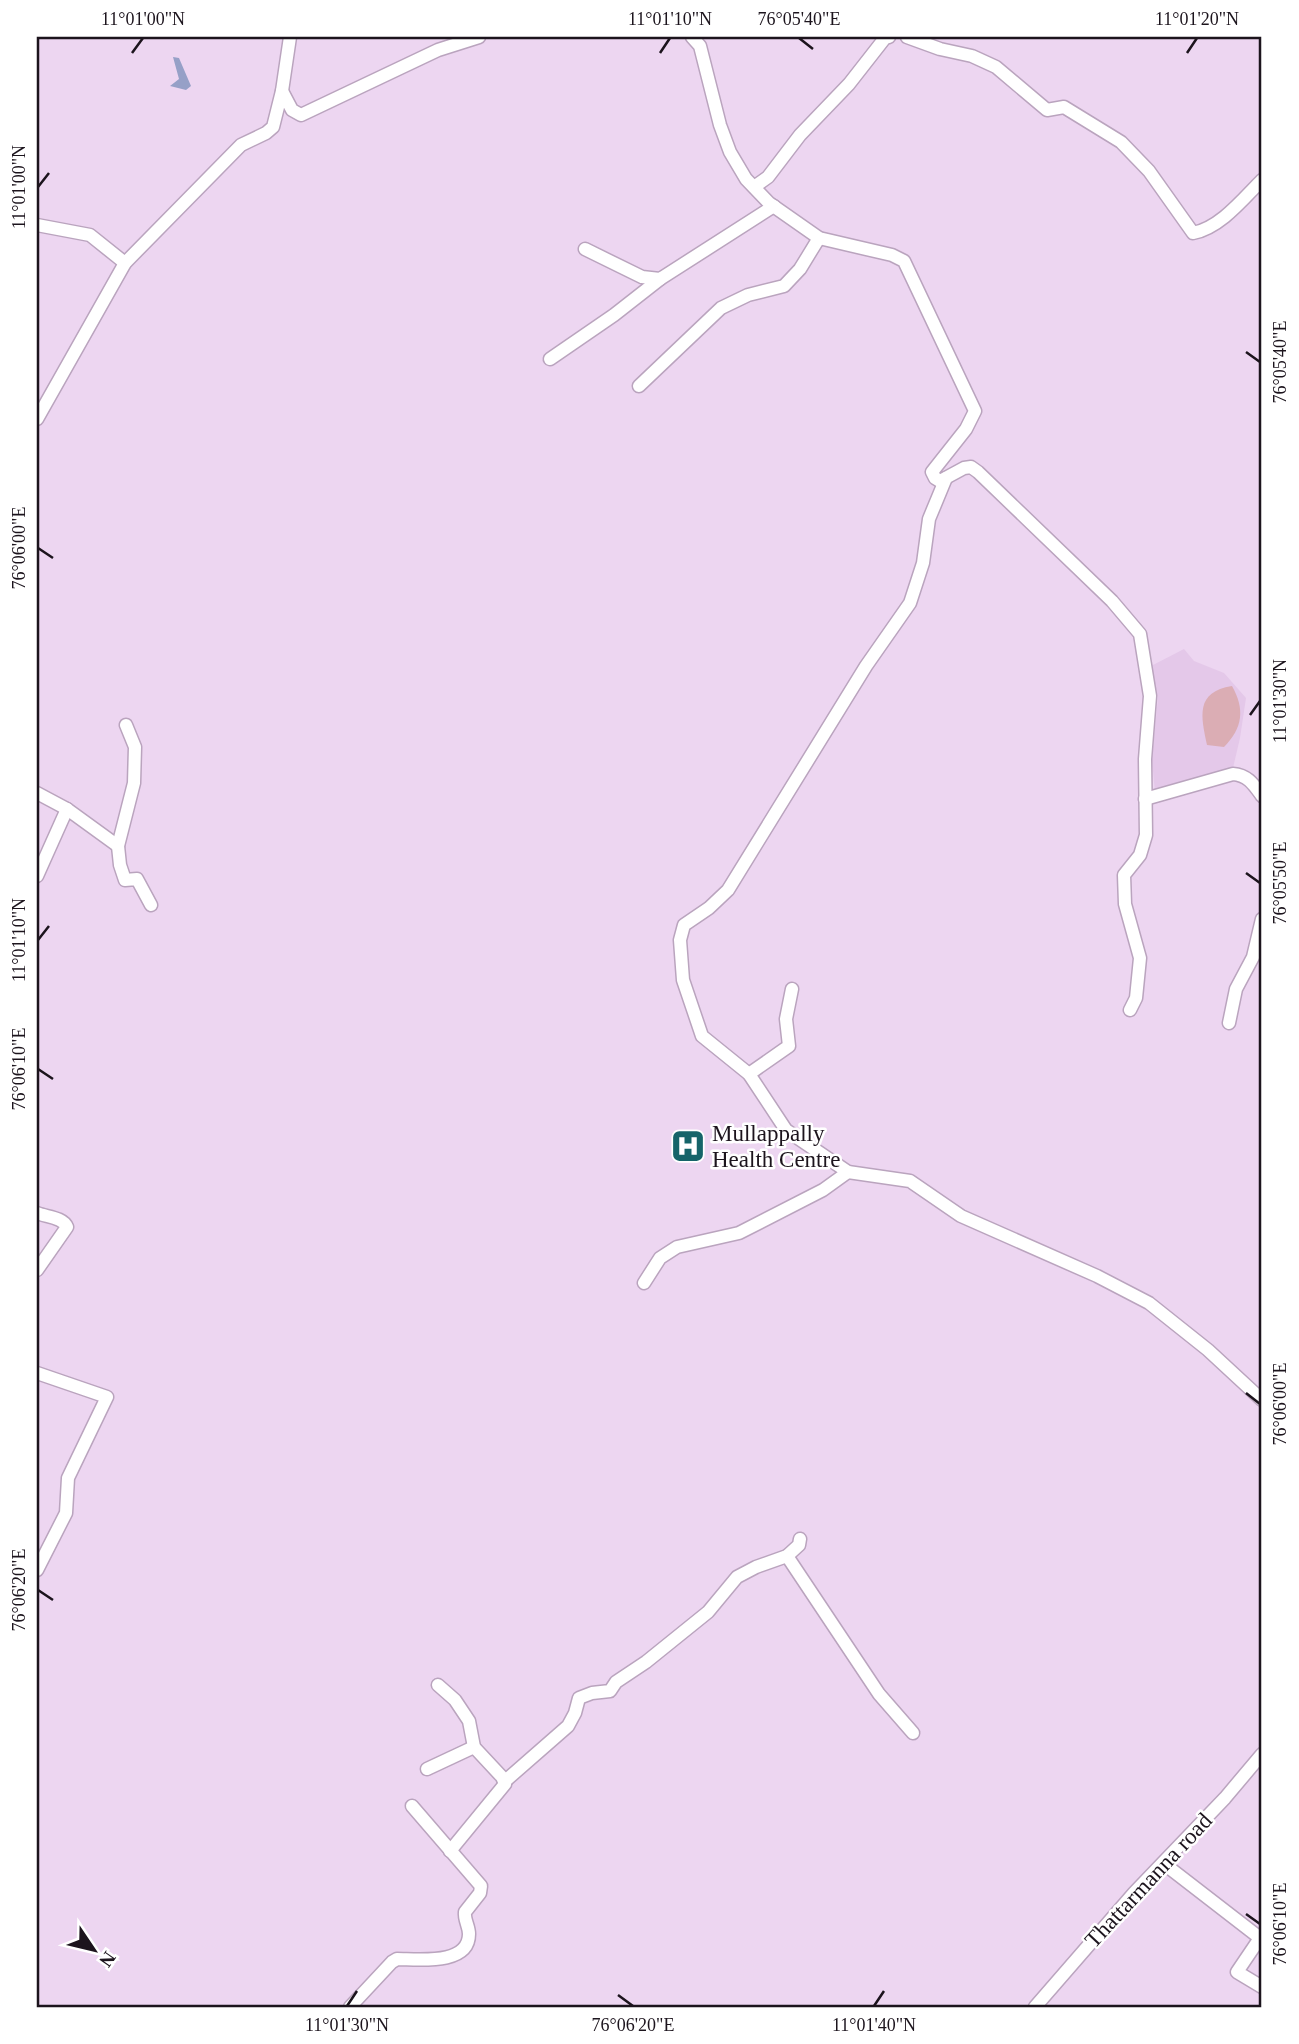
<svg xmlns="http://www.w3.org/2000/svg" width="1299" height="2044" font-family="'Times New Roman',serif">
	<style>
		.built { fill: #e4c8e9 }
		.green { fill: #dbadb4 }
		.water { fill: #96a0c7 }
		.lines { fill: none; stroke-linecap: round; stroke-linejoin: round }
		.minor-casing { stroke: #baa4be; stroke-width: 15 }
		.minor { stroke: #fff; stroke-width: 12 }
		.ticks { fill: none; stroke: #1c141d; stroke-width: 2.5 }
		.labels { text-anchor: middle; stroke-width: 5; stroke-linejoin: round; paint-order: stroke }
		.poi-label { font-size: 23px; fill: #1c141d; stroke: #fff; text-anchor: start }
		.street-label { font-size: 23px; fill: #1c141d; stroke: #fff }
		.neatline { fill: none; stroke: #1c141d; stroke-width: 2.5 }
		.ticks-label { font-size: 18px; text-anchor: middle; fill: #1c141d }
	</style>
	<rect width="100%" height="100%" fill="#edd6f1"/>
	<path class="built" d="M 1184,649 L 1194,661 L 1224,673 L 1246,698 L 1240,738 L 1233,768 L 1155,793 L 1152,760 L 1158,697 L 1151,666 Z"/>
	<path class="green" d="M 1232,686 C 1245,709 1243,728 1224,747 L 1207,745 C 1201,716 1195,692 1232,686 Z"/>
	<path class="water" d="M 173,57 L 179,58 L 191,86 L 186,90 L 170,86 L 179,79 Z"/>
	<g class="lines">
		<g class="minor-casing">
			<g id="minor">
				<path d="M 692,37 L 700,46 L 720,125 L 730,152 L 746,179 L 769,203 L 819,238 L 892,255 L 904,261 L 975,411 L 966,429 L 932,472 L 935,478 L 940,481 L 964,468 L 971,467 L 978,472 L 1112,601 L 1140,634 L 1150,696 L 1145,759 L 1146,835 L 1140,855 L 1124,875 L 1125,904 L 1140,958 L 1136,998 L 1130,1010"/>
				<path d="M 907,37 L 940,49 L 972,56 L 996,67 L 1047,110 L 1064,107 L 1121,142 L 1149,171 L 1193,233 C 1220,228 1243,199 1262,180"/>
				<path d="M 282,91 L 292,110 L 301,115 L 438,50 L 479,37"/>
				<path d="M 754,187 L 768,177 L 800,135 L 849,84 L 885,38 L 889,37"/>
				<path d="M 37,225 L 90,235 L 125,263"/>
				<path d="M 585,249 L 642,277 L 660,279 L 774,206"/>
				<path d="M 550,359 L 614,315 L 660,279"/>
				<path d="M 639,386 L 721,308 L 748,295 L 784,286 L 800,269 L 819,238"/>
				<path d="M 37,419 L 125,263 L 241,145 L 266,133 L 273,127 L 282,91 L 290,37"/>
				<path d="M 946,478 L 929,519 L 923,563 L 910,603 L 866,666 L 728,890 L 709,908 L 684,925 L 680,940 L 683,980 L 702,1036 L 749,1074 L 786,1130 L 848,1172 L 910,1181 L 961,1216 L 1097,1276 L 1149,1303 L 1208,1350 L 1262,1400"/>
				<path d="M 126,725 L 135,747 L 134,783 L 118,846 L 120,865 L 125,880 L 137,879 L 151,905"/>
				<path d="M 37,793 L 67,809 L 118,846"/>
				<path d="M 1145,799 L 1233,774 C 1248,775 1254,785 1262,796"/>
				<path d="M 37,876 L 67,809"/>
				<path d="M 1229,1023 L 1236,989 L 1253,957 L 1262,919"/>
				<path d="M 749,1074 L 789,1046 L 786,1019 L 792,989"/>
				<path d="M 37,1213 C 46,1217 63,1217 67,1227 L 37,1270"/>
				<path d="M 644,1283 L 660,1258 L 677,1247 L 739,1233 L 823,1190 L 848,1172"/>
				<path d="M 37,1373 L 107,1397 L 68,1478 L 66,1513 L 37,1570"/>
				<path d="M 787,1556 L 879,1694 L 913,1733"/>
				<path d="M 438,1685 L 455,1700 L 469,1721 L 474,1747 L 502,1777 L 505,1784 L 450,1851"/>
				<path d="M 427,1769 L 474,1747"/>
				<path d="M 504,1782 L 568,1726 L 575,1713 L 579,1698 L 592,1693 L 610,1691 L 616,1682 L 646,1662 L 708,1612 L 737,1577 L 756,1567 L 787,1556 L 799,1545 L 800,1539"/>
				<path d="M 1163,1863 L 1260,1938 L 1237,1972 L 1262,1987"/>
				<path d="M 350,2007 L 392,1962 L 397,1959 C 417,1959 469,1966 469,1934 C 469,1926 464,1920 465,1912 L 480,1893 L 481,1886 L 412,1806"/>
				<path d="M 1035,2007 L 1134,1893 L 1225,1798 L 1262,1754"/>
			</g>
		</g>
		<use href="#minor" class="minor"/>
	</g>
	<path class="ticks" d="M 799,38 L 813,49M 132,53 L 143,38M 660,53 L 670,38M 1187,53 L 1197,38M 38,187 L 49,173M 1246,352 L 1260,362M 38,548 L 53,558M 1250,715 L 1260,701M 1246,873 L 1260,883M 38,940 L 49,926M 38,1069 L 53,1079M 1246,1393 L 1260,1404M 38,1590 L 53,1600M 1246,1914 L 1260,1924M 618,1995 L 633,2006M 347,2006 L 357,1991M 874,2006 L 884,1991"/>
	<defs>
		<g id="hospital-square" transform="scale(1.75)"><rect x="-9" y="-9" width="18" height="18" rx="4" fill="#156469" stroke="#fff"/><path d="M-5-5h3v3.5h4V-5h3V5h-3V1.5h-4V5h-3Z" fill="#fff"/></g>
	</defs>
	<g fill-rule="evenodd">
		<use href="#hospital-square" x="688" y="1146"/>
	</g>
	<g class="labels">
		<g class="poi-label">
			<text x="712" y="1141">Mullappally<tspan x="712" dy="26">Health Centre</tspan></text>
		</g>
		<g class="street-label">
			<text transform="translate(1148 1880) rotate(-47)" y="8">Thattarmanna road</text>
		</g>
	</g>
	<rect width="1299" height="2044" fill="none" stroke="#ffffff" stroke-width="77"/>
	<g transform="translate(94 1950) rotate(125)" stroke="#ffffff" stroke-width="5" paint-order="stroke">
	<path d="M0-5L12 26L0 18L-12 26Z" fill="#1c141d"/>
	<text y="-10" font-size="19" font-weight="bold" text-anchor="middle" fill="#1c141d">N</text>
	</g>
	<rect x="38" y="38" width="1222" height="1968" class="neatline"/>
	<g class="ticks-label">
		<text x="143" y="25">11°01'00"N</text>
		<text x="670" y="25">11°01'10"N</text>
		<text x="799" y="25">76°05'40"E</text>
		<text x="1197" y="25">11°01'20"N</text>
		<text transform="translate(19 187) rotate(-90)" y="6">11°01'00"N</text>
		<text transform="translate(1280 362) rotate(-90)" y="6">76°05'40"E</text>
		<text transform="translate(19 548) rotate(-90)" y="6">76°06'00"E</text>
		<text transform="translate(1280 701) rotate(-90)" y="6">11°01'30"N</text>
		<text transform="translate(1280 883) rotate(-90)" y="6">76°05'50"E</text>
		<text transform="translate(19 940) rotate(-90)" y="6">11°01'10"N</text>
		<text transform="translate(19 1069) rotate(-90)" y="6">76°06'10"E</text>
		<text transform="translate(1280 1404) rotate(-90)" y="6">76°06'00"E</text>
		<text transform="translate(19 1590) rotate(-90)" y="6">76°06'20"E</text>
		<text transform="translate(1280 1924) rotate(-90)" y="6">76°06'10"E</text>
		<text x="347" y="2031">11°01'30"N</text>
		<text x="633" y="2031">76°06'20"E</text>
		<text x="874" y="2031">11°01'40"N</text>
	</g>
</svg>
